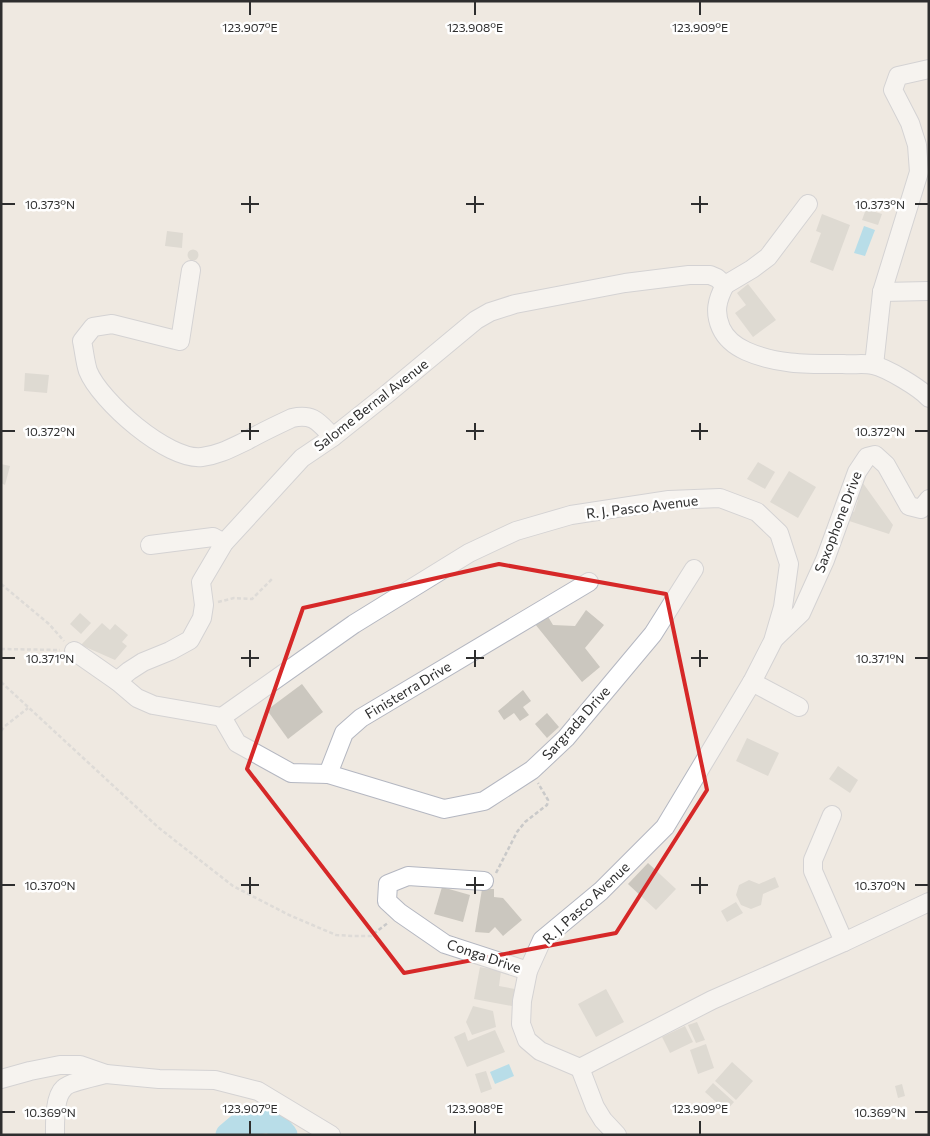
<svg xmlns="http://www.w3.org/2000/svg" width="930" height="1136" font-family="Commissioner,sans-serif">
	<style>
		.water { fill: #75cff0 }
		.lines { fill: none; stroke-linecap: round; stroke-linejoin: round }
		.river { stroke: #75cff0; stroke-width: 25 }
		.building { fill: #cbc7bf }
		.minor-casing { stroke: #b4b7c1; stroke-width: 20 }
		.path { stroke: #c9c9c9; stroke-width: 2.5; stroke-dasharray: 4 2.5; stroke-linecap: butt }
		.minor { stroke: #fff; stroke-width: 18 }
		.marked { fill: none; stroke: #d62828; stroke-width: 4; stroke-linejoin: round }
		.ticks { fill: none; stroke: #2e2e2e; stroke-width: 2 }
		.labels { text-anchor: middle; stroke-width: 5; stroke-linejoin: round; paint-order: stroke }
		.street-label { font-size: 14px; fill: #2e2e2e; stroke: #fff }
		.ticks-label { font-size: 12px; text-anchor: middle; fill: #2e2e2e; stroke: #fff; stroke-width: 5; stroke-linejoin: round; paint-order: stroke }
	</style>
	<rect width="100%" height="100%" fill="#efe9e1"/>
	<g class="water">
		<path d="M 864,226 L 875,230 L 865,256 L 854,253 Z"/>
		<path d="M 509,1064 L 514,1076 L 495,1084 L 490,1072 Z"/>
	</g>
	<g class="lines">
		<path class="river" d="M 228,1135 L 241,1124 L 272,1120 L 285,1135"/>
	</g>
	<g class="building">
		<path d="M 866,209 L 882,214 L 878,225 L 862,220 Z"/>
		<path d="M 822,214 L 850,225 L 833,271 L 810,262 L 821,233 L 816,231 Z"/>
		<path d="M 167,231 L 183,233 L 182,248 L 165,246 Z"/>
		<circle cx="193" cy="255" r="5.5"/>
		<path d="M 748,284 L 776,320 L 753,337 L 735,313 L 746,305 L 737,293 Z"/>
		<path d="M 25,373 L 49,375 L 47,393 L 24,391 Z"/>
		<path d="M 758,462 L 775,472 L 765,489 L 747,479 Z"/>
		<path d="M 1,464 L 10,466 L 5,485 L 1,483 Z"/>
		<path d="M 789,471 L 816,487 L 798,518 L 770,502 Z"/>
		<path d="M 860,479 L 893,525 L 889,534 L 843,519 L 846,509 L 854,512 L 858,500 L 852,496 Z"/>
		<path d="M 586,610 L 604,625 L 585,648 L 600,667 L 582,682 L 535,624 L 547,615 L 553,625 L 575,626 Z"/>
		<path d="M 80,613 L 91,623 L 81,634 L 70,624 Z"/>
		<path d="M 102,623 L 110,630 L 115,624 L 128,635 L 122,642 L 127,646 L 115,660 L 81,645 Z"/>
		<path d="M 302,684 L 323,712 L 288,739 L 267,710 Z"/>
		<path d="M 523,690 L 531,701 L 523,707 L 529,715 L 520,721 L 514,713 L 504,720 L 498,711 Z"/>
		<path d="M 547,713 L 559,727 L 547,738 L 535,724 Z"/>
		<path d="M 747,738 L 779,753 L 768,776 L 736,761 Z"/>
		<path d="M 838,766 L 858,780 L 850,793 L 829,779 Z"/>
		<path d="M 648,863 L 676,889 L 656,910 L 628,884 Z"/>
		<path d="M 775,877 L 779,887 L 763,894 L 761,905 L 751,909 L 741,905 L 736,895 L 739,885 L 749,880 L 759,884 Z"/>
		<path d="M 442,887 L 470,895 L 463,922 L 434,914 Z"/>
		<path d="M 482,889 L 494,889 L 494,897 L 503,898 L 522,920 L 503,936 L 495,927 L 489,933 L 475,932 Z"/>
		<path d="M 736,902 L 743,913 L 727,922 L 721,911 Z"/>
		<path d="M 480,967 L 501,971 L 499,986 L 515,989 L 512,1006 L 474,999 Z"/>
		<path d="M 606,989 L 624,1022 L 596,1037 L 578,1004 Z"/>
		<path d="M 473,1006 L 493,1011 L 496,1027 L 472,1035 L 466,1022 Z"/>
		<path d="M 697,1022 L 705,1040 L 696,1043 L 688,1025 Z"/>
		<path d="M 685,1026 L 693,1042 L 670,1053 L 662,1037 Z"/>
		<path d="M 495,1030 L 505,1052 L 467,1067 L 454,1037 L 465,1032 L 468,1041 Z"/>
		<path d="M 706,1044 L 714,1068 L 698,1074 L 690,1050 Z"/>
		<path d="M 732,1062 L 753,1081 L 736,1100 L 715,1081 Z"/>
		<path d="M 486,1071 L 492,1089 L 481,1093 L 475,1074 Z"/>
		<path d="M 713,1083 L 734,1102 L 726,1111 L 705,1092 Z"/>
		<path d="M 902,1084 L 905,1096 L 898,1098 L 895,1086 Z"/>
	</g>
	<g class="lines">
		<g class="minor-casing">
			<g id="minor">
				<path d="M 191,270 L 180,341 L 112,324 L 93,327 L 82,341 C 84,350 85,362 88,371 C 100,401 168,461 202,457 C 219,455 233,447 248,440 C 262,432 277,425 292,418 C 314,413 319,423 333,437"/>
				<path d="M 725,285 C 717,300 714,312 721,328 C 726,339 735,346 746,351 C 777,365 809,364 843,364 C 853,365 864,363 873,365 C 887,368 920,388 929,398"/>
				<path d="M 725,285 L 752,269 L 768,257 L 808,204"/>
				<path d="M 882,292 L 929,291"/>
				<path d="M 874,365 L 882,292 L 919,172 L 917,145 L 910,123 L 893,90 L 898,76 L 929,69"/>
				<path d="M 150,545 L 213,537 L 224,543"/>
				<path d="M 775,638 L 801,613 L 825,560 L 857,472 L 867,457 L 875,455 L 886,465 L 909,506 L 921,509 L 929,499"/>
				<path d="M 74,651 L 117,681 L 137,698 L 153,705 L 222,717"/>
				<path d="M 117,681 L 129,671 L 143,662 L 170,651 L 190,640 L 202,618 L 204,605 L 201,582 L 224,543 L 302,458 L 333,437 L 387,394 L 476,320 L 490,312 L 515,304 L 625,283 L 689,275 L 710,275 L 717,278 L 725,285"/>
				<path d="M 752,682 L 799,707"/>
				<path d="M 222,717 L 354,624 L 469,553 L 516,531 L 571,515 L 669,500 L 720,498 L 757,512 L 779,533 L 789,564 L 783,607 L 773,641 L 752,682 L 665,827 L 601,891 L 542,940 L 528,971 L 522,1001 L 521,1024 L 527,1040 L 540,1051 L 580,1068"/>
				<path d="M 222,717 L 237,743 L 291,773 L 328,774 L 444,809 L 484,801 L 532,770 L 566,738 L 653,634 L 694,569"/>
				<path d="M 328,774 L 344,733 L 361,718 L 589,582"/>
				<path d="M 832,815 L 813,860 L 813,871 L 844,942"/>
				<path d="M 484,881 L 408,876 L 388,884 L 387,901 L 400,913 L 445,944 L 528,971"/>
				<path d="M 580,1068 L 712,1000 L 844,942 L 929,902"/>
				<path d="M 580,1068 L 595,1107 L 603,1120 L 617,1135"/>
				<path d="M 1,1079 L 30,1071 L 60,1065 L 80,1065 L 106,1074 L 159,1079 L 215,1080 L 258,1091 L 331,1135"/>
				<path d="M 55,1135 C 55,1123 54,1097 64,1088 C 68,1083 98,1076 106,1074"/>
			</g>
		</g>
		<g class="path">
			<path d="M 1,584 L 49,624 L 64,641"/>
			<path d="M 218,602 L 234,598 L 252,599 L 273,578"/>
			<path d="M 1,649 L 60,650"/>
			<path d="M 1,682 L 159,828 L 233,886 L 289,915 L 336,935 L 352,936 L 371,936 L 389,922"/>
			<path d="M 1,731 L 5,726 L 28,708"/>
			<path d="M 496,873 L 517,832 L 525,822 L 547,805 L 548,800 L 538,783"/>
		</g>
		<use href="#minor" class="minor"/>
	</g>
	<path d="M0 0H930V1136H0ZM 499,564 L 666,594 L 707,790 L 616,933 L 404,973 L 247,769 L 303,608 Z" fill="#efe9e1" fill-opacity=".55" fill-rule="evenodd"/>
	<path class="marked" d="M 499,564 L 666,594 L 707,790 L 616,933 L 404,973 L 247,769 L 303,608 Z"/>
	<path class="ticks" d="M 250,2 L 250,15M 475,2 L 475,15M 700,2 L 700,15M 250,196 L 250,213M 475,196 L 475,213M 700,196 L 700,213M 2,204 L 15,204M 241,204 L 259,204M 466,204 L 484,204M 691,204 L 708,204M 915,204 L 928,204M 250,423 L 250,440M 475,423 L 475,440M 700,423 L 700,440M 2,431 L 15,431M 241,431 L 259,431M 466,431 L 484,431M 691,431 L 708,431M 915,431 L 928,431M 250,650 L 250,667M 475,650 L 475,667M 700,650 L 700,667M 2,658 L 15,658M 241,658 L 259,658M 466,658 L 484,658M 691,658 L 708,658M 915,658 L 928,658M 250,877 L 250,894M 475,877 L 475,894M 700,877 L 700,894M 2,885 L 15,885M 241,885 L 259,885M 466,885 L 484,885M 691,885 L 708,885M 915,885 L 928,885M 2,1112 L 15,1112M 915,1112 L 928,1112M 250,1121 L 250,1134M 475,1121 L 475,1134M 700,1121 L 700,1134"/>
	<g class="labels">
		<g class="street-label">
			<text transform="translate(371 405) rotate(-38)" y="5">Salome Bernal Avenue</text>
			<text transform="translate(642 507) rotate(-7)" y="5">R. J. Pasco Avenue</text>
			<text transform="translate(838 522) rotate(-69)" y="5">Saxophone Drive</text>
			<text transform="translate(408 690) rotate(-31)" y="5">Finisterra Drive</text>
			<text transform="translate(576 723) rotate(-48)" y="5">Sargrada Drive</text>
			<text transform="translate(586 903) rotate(-43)" y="5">R. J. Pasco Avenue</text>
			<text transform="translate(484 956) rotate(19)" y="5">Conga Drive</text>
		</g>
	</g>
	<g class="ticks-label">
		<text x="250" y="32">123.907°E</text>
		<text x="475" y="32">123.908°E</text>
		<text x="700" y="32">123.909°E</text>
		<text x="50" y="209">10.373°N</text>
		<text x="880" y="209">10.373°N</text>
		<text x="50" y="436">10.372°N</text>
		<text x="880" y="436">10.372°N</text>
		<text x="50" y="663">10.371°N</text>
		<text x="880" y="663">10.371°N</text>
		<text x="50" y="890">10.370°N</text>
		<text x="880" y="890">10.370°N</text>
		<text x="250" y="1113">123.907°E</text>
		<text x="475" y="1113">123.908°E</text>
		<text x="700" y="1113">123.909°E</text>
		<text x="50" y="1117">10.369°N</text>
		<text x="880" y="1117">10.369°N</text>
	</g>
	<rect width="930" height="1136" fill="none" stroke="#2e2e2e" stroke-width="5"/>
</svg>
